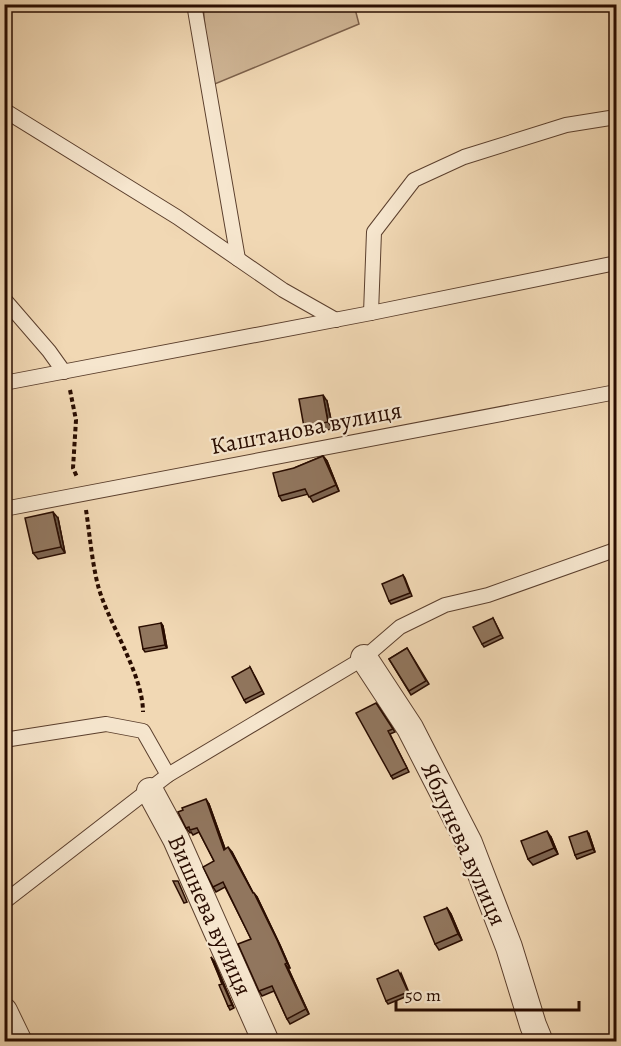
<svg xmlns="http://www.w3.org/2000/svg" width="621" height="1046" font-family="Alegreya,serif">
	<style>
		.green { fill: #cfb595; stroke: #7c604a; stroke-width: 1.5 }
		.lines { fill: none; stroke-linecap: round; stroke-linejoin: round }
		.service-casing { stroke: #5b3f2d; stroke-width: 16 }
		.minor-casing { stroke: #5b3f2d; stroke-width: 28 }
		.path { stroke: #290c00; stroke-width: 4; stroke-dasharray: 4.5 3; stroke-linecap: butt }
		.service { stroke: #f6e6ce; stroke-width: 14 }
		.minor { stroke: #f6e6ce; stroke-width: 26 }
		.wall { fill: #7d6551; stroke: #290c00; stroke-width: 1.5 }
		.shaded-wall { fill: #665342; stroke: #290c00; stroke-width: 1.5 }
		.building { fill: #91765e; stroke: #290c00; stroke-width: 1.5 }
		.labels { text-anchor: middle; stroke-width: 4.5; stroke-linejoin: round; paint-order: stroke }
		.street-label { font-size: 24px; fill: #290c00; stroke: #f6e6ce }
	</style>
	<rect width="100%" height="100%" fill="#f1d8b4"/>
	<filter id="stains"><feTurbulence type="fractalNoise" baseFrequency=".00333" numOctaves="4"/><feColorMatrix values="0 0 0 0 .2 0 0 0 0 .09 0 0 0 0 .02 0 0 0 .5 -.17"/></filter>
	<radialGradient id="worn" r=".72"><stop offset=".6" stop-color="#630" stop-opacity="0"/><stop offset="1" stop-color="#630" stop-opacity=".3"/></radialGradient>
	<path class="green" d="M 203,5 L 354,5 L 359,24 L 210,86 Z"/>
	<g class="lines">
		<g class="service-casing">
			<g id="service">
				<path d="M 194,4 L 238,259"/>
				<path d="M 4,110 L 177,217 L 283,290 L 336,320"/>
				<path d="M 4,299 L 49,351 L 64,372"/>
				<path d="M 371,313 L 374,232 L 414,180 L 464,157 L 566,125 L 616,117"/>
				<path d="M 4,383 L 371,313 L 616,263"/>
				<path d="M 4,509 L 616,392"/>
				<path d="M 4,740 L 106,724 L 143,731 L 168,775"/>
				<path d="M 4,902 L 168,775 L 364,658 L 400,627 L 445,605 L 488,595 L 612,551 L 616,548"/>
			</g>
		</g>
		<g class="minor-casing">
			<g id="minor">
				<path d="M 364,658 L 410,728 L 469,843 L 509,947 L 533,1025 L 540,1042"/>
				<path d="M 150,791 L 176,839 L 266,1042"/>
				<path d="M 4,1011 L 19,1042"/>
			</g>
		</g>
		<g class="path">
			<path d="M 70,390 L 76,420 L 73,468 L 77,477"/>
			<path d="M 86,510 C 90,536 93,575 102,598 C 114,631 143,678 143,712"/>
		</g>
		<use href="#service" class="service"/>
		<use href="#minor" class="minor"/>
	</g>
	<g class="wall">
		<path d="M 327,401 L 333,429 L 309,433 L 304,427 Z"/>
		<path d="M 323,456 L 327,461 L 339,491 L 313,502 L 308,494 L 282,501 L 279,496 L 294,468 Z"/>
		<path d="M 58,518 L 65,553 L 38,559 L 33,553 Z"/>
		<path d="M 403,575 L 405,578 L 412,596 L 391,604 L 389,601 Z"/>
		<path d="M 493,618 L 503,638 L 484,647 L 482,644 Z"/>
		<path d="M 161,623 L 163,626 L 167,648 L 145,652 L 143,649 Z"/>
		<path d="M 407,648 L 429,684 L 411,695 L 389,659 Z"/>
		<path d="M 250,667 L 264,694 L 246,703 L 244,700 Z"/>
		<path d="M 376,703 L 395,732 L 390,734 L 409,772 L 393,779 L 391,776 Z"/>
		<path d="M 209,804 L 225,849 L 232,852 L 253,893 L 257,897 L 280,945 L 290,968 L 288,968 L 309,1014 L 290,1024 L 287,1019 L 274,991 L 262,996 L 259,991 L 251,939 L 225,887 L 216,892 L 213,887 L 214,861 L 199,832 L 193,835 L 191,832 L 190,833 L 186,828 L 183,810 Z"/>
		<path d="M 589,834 L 595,852 L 577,859 L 575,855 Z"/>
		<path d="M 551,837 L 558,854 L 533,865 L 528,859 Z"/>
		<path d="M 447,908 L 451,914 L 462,940 L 439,950 L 435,944 Z"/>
		<path d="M 214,961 L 234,1008 L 230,1010 L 228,1006 L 222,984 Z"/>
		<path d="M 401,973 L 410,995 L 388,1004 L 386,1001 Z"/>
	</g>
	<g class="shaded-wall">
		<path d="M 323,395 L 327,401 L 333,429 L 328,422 Z"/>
		<path d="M 323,456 L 327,461 L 339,491 L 336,485 Z"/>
		<path d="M 53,512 L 58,518 L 65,553 L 61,547 Z"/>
		<path d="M 161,623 L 163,626 L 167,648 L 165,645 Z"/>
		<path d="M 206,799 L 209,804 L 227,854 L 224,850 Z"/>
		<path d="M 547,831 L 551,837 L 558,854 L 554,848 Z"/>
		<path d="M 587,831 L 589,834 L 595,852 L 593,849 Z"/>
		<path d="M 228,847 L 232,852 L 256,898 L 253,893 Z"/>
		<path d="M 254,893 L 257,897 L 280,945 L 290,968 L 287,963 Z"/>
		<path d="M 447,908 L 451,914 L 462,940 L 458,934 Z"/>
		<path d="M 211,957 L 214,961 L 234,1008 L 232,1005 Z"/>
		<path d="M 285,964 L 288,968 L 309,1014 L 306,1009 Z"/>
	</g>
	<g class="building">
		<path d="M 323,395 L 328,422 L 304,427 L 299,399 Z"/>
		<path d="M 323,456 L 336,485 L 309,497 L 305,489 L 279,496 L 273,473 L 294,468 Z"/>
		<path d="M 53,512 L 61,547 L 33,553 L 25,518 Z"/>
		<path d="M 616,559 L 616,567 L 613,560 Z"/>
		<path d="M 403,575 L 410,593 L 389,601 L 382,584 Z"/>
		<path d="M 493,618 L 501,635 L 482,644 L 473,627 Z"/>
		<path d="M 161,623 L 165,645 L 143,649 L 139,627 Z"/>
		<path d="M 407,648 L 426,681 L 409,691 L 389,659 Z"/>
		<path d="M 250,667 L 262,691 L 244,700 L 232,677 Z"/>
		<path d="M 376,703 L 393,729 L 388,731 L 407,768 L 391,776 L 356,713 Z"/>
		<path d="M 206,799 L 224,850 L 228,847 L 253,893 L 254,893 L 277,940 L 287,963 L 285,964 L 306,1009 L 287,1019 L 272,986 L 259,991 L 238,944 L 251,939 L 223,882 L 213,887 L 203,867 L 214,861 L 197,828 L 190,830 L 189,827 L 186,828 L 178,812 L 183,810 L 182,808 Z"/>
		<path d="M 547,831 L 554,848 L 528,859 L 521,841 Z"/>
		<path d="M 587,831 L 593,849 L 575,855 L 569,837 Z"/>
		<path d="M 173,881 L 178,881 L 187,902 L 184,903 Z"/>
		<path d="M 447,908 L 458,934 L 435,944 L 424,917 Z"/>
		<path d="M 211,957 L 232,1005 L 228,1006 L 219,985 L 222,984 Z"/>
		<path d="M 398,970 L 408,992 L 386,1001 L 377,979 Z"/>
	</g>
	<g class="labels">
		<g class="street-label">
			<text transform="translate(306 428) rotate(-11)" y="8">Каштанова вулиця</text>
			<text transform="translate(464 844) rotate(66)" y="8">Яблунева вулиця</text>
			<text transform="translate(210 915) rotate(66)" y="8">Вишнева вулиця</text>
		</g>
	</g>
	<rect width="621" height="1046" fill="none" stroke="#f1d8b4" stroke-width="24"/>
	<rect x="6" y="6" width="609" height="1034" fill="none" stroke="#290c00" stroke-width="3"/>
	<rect x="12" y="12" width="597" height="1022" fill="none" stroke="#290c00" stroke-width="1.5"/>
	<path d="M396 1001v9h183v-9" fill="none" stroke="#290c00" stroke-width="3"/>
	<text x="405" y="1001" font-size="18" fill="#290c00" stroke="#f6e6ce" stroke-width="4.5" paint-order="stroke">50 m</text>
	<rect width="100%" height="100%" filter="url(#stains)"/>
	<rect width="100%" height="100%" fill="url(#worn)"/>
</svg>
